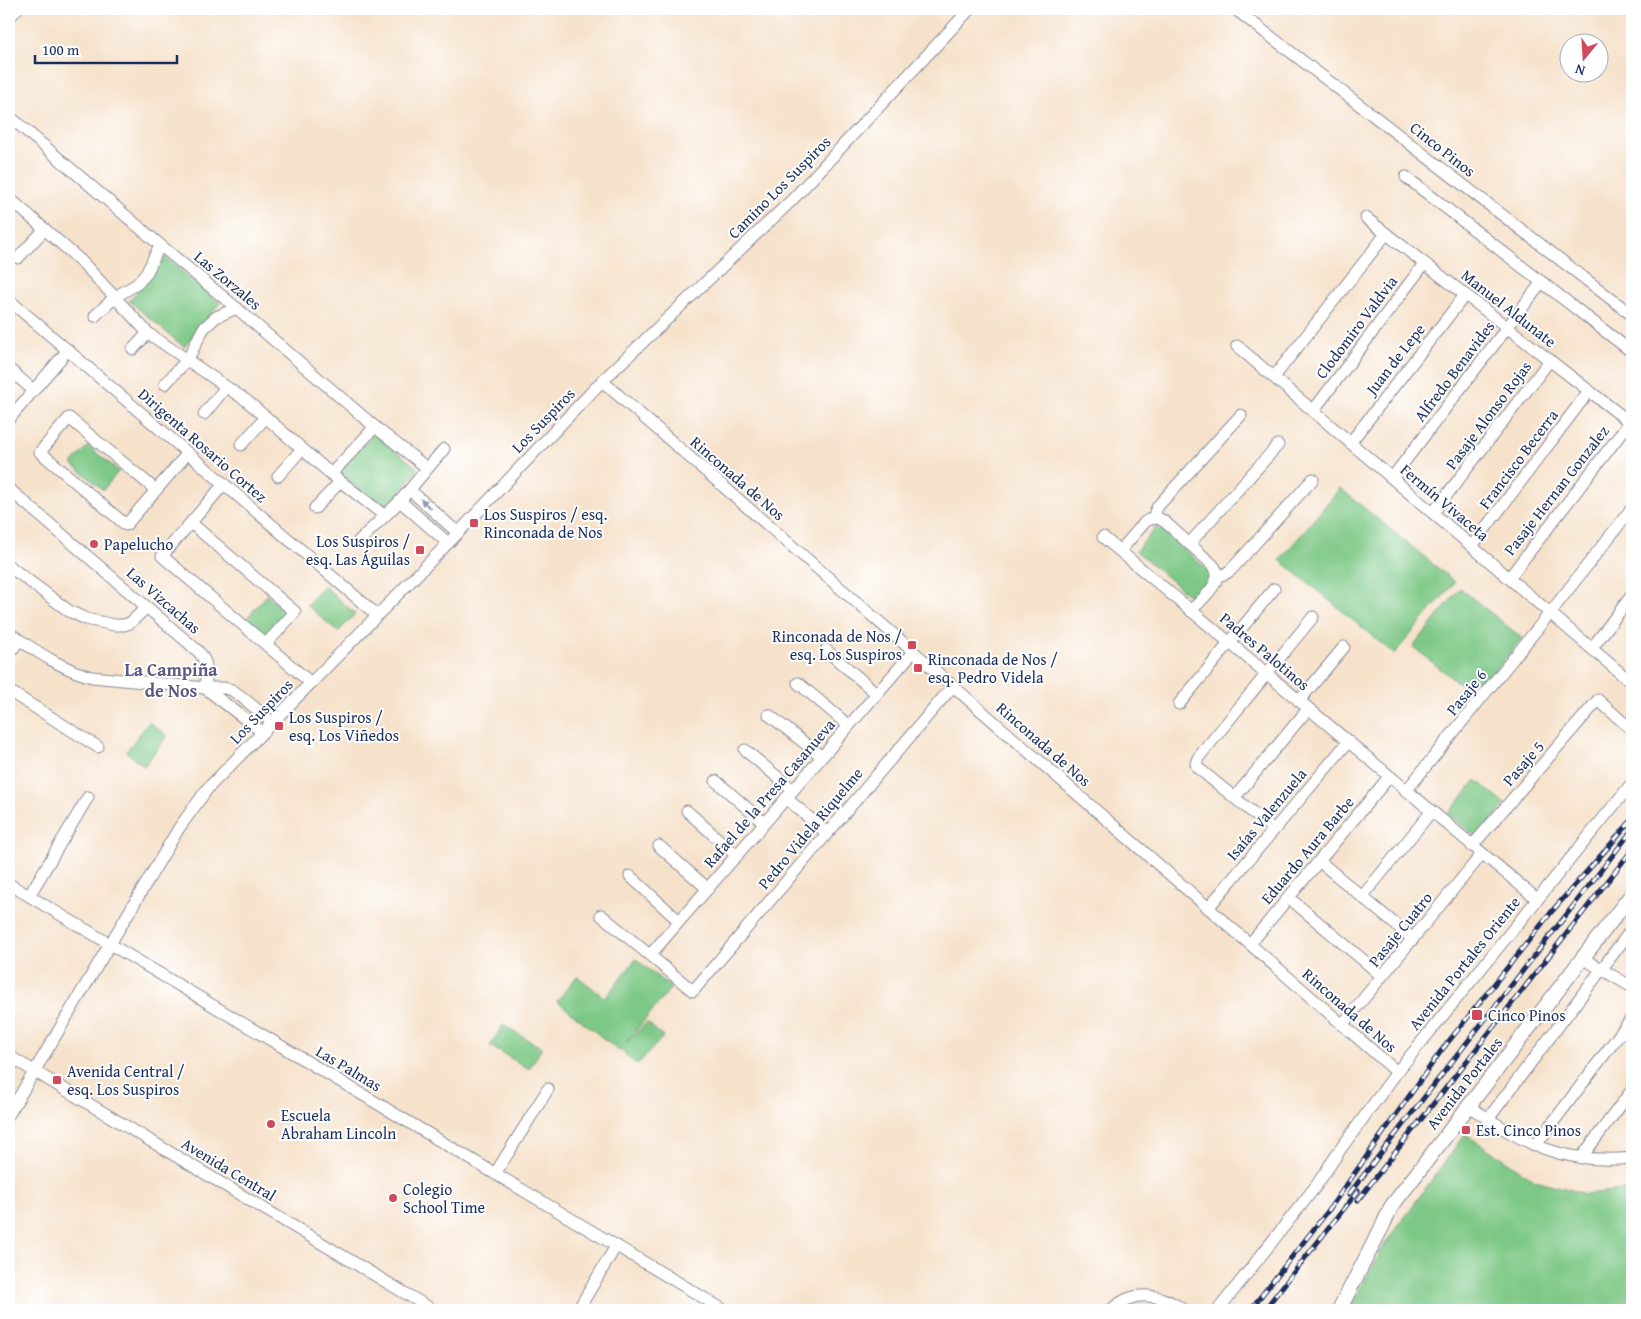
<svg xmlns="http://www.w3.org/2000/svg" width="1641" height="1319" viewBox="0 0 1641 1319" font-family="'Gentium Book Plus',serif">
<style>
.green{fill:#7dc886;stroke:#4c7c72}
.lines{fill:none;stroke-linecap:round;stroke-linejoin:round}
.minor-casing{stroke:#888894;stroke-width:13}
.major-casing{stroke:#888894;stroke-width:16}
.minor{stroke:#fff;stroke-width:11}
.major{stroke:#fff;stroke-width:14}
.rail-casing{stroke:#1b2f5e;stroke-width:5}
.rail{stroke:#fff;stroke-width:3;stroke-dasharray:9;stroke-linecap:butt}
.oneway{fill:#8d97ae}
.poi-dot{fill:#d1495b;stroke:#fff;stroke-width:2}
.labels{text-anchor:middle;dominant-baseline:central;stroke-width:4;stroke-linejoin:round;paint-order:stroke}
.street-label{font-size:16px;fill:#1b2f5e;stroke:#fff}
.poi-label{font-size:16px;fill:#1b2f5e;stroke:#fff;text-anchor:start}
.neighbourhood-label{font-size:18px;font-weight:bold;fill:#5b5883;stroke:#fff}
</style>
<rect width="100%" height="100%" fill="#fff"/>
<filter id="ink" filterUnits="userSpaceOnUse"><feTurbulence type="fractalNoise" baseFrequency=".02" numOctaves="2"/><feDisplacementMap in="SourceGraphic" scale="10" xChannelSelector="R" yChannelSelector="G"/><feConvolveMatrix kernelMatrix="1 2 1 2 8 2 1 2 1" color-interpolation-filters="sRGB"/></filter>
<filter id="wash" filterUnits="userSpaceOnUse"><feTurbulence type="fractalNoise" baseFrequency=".0096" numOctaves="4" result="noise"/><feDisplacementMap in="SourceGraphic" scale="20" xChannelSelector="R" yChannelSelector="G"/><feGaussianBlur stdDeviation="1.12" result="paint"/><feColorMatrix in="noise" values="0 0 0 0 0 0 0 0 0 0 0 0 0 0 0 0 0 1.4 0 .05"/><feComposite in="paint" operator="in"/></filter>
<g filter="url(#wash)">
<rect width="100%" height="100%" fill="#f6e2cb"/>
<!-- green -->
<g class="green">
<path d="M165,257L220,303L184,347L129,301Z"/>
<path d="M374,433L417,468L418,471L387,507H382L338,473Z"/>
<path d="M88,446L119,471L103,490L72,464Z"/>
<path d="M1340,488L1455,582L1394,654L1280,560Z"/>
<path d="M1157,526L1215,576L1194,600L1136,551Z"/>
<path d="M324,586L355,614L338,632L307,605Z"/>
<path d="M1460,588L1522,638L1475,696L1413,647Z"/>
<path d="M267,595L286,612L265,637L245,620Z"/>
<path d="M149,722L167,736L144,766L126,752Z"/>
<path d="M1476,780L1505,804L1478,838L1448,814Z"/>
<path d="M636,959L671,988L625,1044L647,1022L663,1037L637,1065L621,1050L619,1051L557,1001L577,976L605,998Z"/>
<path d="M503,1025L542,1048L529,1069L490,1046Z"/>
<path d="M1465,1134L1535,1180L1586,1194L1632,1189V1310H1348L1385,1244Z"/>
</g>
</g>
<g filter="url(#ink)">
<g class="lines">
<!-- minor casing -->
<g class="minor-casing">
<g id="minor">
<path d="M1235,9L1632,315"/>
<path d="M9,18L17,9"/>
<path d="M9,116L160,245L234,306L375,427L427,468"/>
<path d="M1406,177L1632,352"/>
<path d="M9,198L82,262L148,333L247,401L331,474L385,516"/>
<path d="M1366,218L1632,424"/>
<path d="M18,258L45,229"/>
<path d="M9,300L377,615"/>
<path d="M95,316L115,297L137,284L146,274L160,245"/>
<path d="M1237,346L1632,683"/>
<path d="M133,349L148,333"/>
<path d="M9,369L33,390"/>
<path d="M1274,377L1386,234"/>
<path d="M602,381L1397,1072"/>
<path d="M165,384L188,359L203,329L216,317L237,308"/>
<path d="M1313,411L1424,264"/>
<path d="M204,414L226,387"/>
<path d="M9,419L68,350"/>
<path d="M1350,443L1465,295"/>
<path d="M241,445L266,417"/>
<path d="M331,474L375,427"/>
<path d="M278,476L302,449"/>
<path d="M1392,478L1542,282"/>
<path d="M224,484L162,556L311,683"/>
<path d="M9,489L198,651C209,663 207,673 205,688"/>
<path d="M156,490L69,418L40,452L126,525L188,453"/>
<path d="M410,490L458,533"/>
<path d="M400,501L448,543"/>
<path d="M315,508L340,482"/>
<path d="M1433,513L1550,360"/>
<path d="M1154,518L1155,512L1158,506L1241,415"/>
<path d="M191,523L295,612L266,644"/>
<path d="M1103,537L1537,899"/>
<path d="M358,542L400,501L444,449"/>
<path d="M1189,544L1278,445"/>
<path d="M1472,546L1589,391"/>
<path d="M1120,551L1145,522L1150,519L1158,518L1165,522L1213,565C1227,581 1201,599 1191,611"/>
<path d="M9,566L69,611L86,619L114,625H124L130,623L147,607"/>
<path d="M1218,575L1225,574L1231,570L1313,479"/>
<path d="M1509,578L1630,422"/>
<path d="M9,633C35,650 61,669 92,677L205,688H224L232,690L243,698L272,722"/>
<path d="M1592,648L1632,595"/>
<path d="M826,650L876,693"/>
<path d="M9,654L19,640"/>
<path d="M798,683L848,725"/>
<path d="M205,688L262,732"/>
<path d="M9,691L98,747"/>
<path d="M1299,701L1344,647"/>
<path d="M1179,704L1274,589"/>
<path d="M769,715L821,756"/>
<path d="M745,750L793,790"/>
<path d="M716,781L764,823"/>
<path d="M1406,791L1550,613L1632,508"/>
<path d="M1235,797L1308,709"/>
<path d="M786,798L827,833"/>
<path d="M687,811L737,856"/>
<path d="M1274,830L1198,768L1196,764L1198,758L1313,617"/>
<path d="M659,846L708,889"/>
<path d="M1472,846L1598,700L1632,730"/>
<path d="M1319,861L1413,939"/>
<path d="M630,876L679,921"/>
<path d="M9,884L724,1310"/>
<path d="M29,896L88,797"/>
<path d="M1288,897L1382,976"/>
<path d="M1362,897L1431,812"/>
<path d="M1208,908L1348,742"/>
<path d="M601,915L693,991L953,686"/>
<path d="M1250,944L1389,777"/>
<path d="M650,955L913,652"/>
<path d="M1589,962L1632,987"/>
<path d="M1342,1025L1482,854"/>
<path d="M9,1056L433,1310"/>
<path d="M1469,1106C1524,1144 1563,1165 1632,1158"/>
<path d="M9,1114L179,828L208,788L458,533L602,381L792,200L970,9"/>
<path d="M1488,1119L1632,929"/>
<path d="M1535,1146L1632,1018"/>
<path d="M1581,1158L1632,1090"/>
<path d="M495,1174L548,1089"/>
<path d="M578,1310L616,1246"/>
<path d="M1111,1310C1133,1289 1160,1293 1184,1310"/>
<path d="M1218,1310L1316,1186L1342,1147L1397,1072L1632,783"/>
</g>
</g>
<!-- major casing -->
<g class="major-casing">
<path id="major" d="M1339,1310L1383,1225L1391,1207L1632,894"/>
</g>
<!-- minor -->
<use href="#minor" class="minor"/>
<!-- major -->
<use href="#major" class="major"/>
<!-- rail casing -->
<g class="rail-casing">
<g id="rail">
<path d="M1349,1194L1630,833"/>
<path d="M1358,1200L1632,850"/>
<path d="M1250,1310L1328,1211L1441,1051L1553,910L1632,820"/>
<path d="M1264,1310L1358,1191"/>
</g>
</g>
<!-- rail -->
<use href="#rail" class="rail"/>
</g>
<!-- one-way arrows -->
<defs><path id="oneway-solid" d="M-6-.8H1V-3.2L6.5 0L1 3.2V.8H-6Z" transform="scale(1.25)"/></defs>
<use class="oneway" href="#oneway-solid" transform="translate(426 504) rotate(-138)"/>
</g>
<!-- markers -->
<g class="poi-dot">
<rect x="469" y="518" width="10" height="10" rx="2.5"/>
<circle cx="94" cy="544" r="5"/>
<rect x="415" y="545" width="10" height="10" rx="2.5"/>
<rect x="907" y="640" width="10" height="10" rx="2.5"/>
<rect x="913" y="663" width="10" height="10" rx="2.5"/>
<rect x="274" y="721" width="10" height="10" rx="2.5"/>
<rect x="1471" y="1009" width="12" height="12" rx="2.5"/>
<rect x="52" y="1075" width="10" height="10" rx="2.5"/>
<circle cx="271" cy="1124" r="5"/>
<rect x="1461" y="1125" width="10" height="10" rx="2.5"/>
<circle cx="393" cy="1198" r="5"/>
</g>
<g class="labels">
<!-- street labels -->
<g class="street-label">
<text transform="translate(1443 149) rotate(38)">Cinco Pinos</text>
<text transform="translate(779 187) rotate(-45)">Camino Los Suspiros</text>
<text transform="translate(228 280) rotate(40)">Las Zorzales</text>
<text transform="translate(1509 308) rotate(38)">Manuel Aldunate</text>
<text transform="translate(1356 327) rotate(-53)">Clodomiro Valdvia</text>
<text transform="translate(1395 359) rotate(-52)">Juan de Lepe</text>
<text transform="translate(1454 371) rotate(-53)">Alfredo Benavides</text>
<text transform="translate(1488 415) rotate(-53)">Pasaje Alonso Rojas</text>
<text transform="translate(543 420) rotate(-46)">Los Suspiros</text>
<text transform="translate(203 445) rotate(41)">Dirigenta Rosario Cortez</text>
<text transform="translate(1518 459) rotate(-53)">Francisco Becerra</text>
<text transform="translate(738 478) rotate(41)">Rinconada de Nos</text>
<text transform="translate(1556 490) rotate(-52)">Pasaje Hernan Gonzalez</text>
<text transform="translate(1445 502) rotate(40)">Fermín Vivaceta</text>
<text transform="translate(164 600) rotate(41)">Las Vizcachas</text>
<text transform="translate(1265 651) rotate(40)">Padres Palotinos</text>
<text transform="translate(1466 692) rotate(-51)">Pasaje 6</text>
<text transform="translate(261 711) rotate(-46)">Los Suspiros</text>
<text transform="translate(1044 744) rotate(41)">Rinconada de Nos</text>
<text transform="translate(1523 763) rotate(-49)">Pasaje 5</text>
<text transform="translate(769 793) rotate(-49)">Rafael de la Presa Casanueva</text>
<text transform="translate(1266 814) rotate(-50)">Isaías Valenzuela</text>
<text transform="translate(810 828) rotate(-50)">Pedro Videla Riquelme</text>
<text transform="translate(1307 850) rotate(-50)">Eduardo Aura Barbe</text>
<text transform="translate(1400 929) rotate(-51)">Pasaje Cuatro</text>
<text transform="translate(1464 963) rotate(-51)">Avenida Portales Oriente</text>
<text transform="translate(1350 1010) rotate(41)">Rinconada de Nos</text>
<text transform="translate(349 1068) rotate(31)">Las Palmas</text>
<text transform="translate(1464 1083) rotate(-52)">Avenida Portales</text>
<text transform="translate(229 1169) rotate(31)">Avenida Central</text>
</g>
<!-- poi labels -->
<g class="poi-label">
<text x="484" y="514">Los Suspiros / esq.<tspan x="484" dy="18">Rinconada de Nos</tspan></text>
<text x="410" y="541" text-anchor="end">Los Suspiros /<tspan x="410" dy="18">esq. Las Águilas</tspan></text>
<text x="104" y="544">Papelucho</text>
<text x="902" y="636" text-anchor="end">Rinconada de Nos /<tspan x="902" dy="18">esq. Los Suspiros</tspan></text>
<text x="928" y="659">Rinconada de Nos /<tspan x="928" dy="18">esq. Pedro Videla</tspan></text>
<text x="289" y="717">Los Suspiros /<tspan x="289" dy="18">esq. Los Viñedos</tspan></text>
<text x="1488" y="1015">Cinco Pinos</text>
<text x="67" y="1071">Avenida Central /<tspan x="67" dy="18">esq. Los Suspiros</tspan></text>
<text x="281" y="1115">Escuela<tspan x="281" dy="18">Abraham Lincoln</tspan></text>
<text x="1476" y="1130">Est. Cinco Pinos</text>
<text x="403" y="1189">Colegio<tspan x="403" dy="18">School Time</tspan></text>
</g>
<!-- neighbourhood labels -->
<g class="neighbourhood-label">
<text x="171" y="669">La Campiña<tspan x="171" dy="21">de Nos</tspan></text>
</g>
</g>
<!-- margin -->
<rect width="1641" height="1319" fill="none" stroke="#fff" stroke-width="30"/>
<!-- north arrow -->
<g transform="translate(1584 58) rotate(198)"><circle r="24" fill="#ffffff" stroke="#a4acbf"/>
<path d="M0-4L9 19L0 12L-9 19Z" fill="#d1495b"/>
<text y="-8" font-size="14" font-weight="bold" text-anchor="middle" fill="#1b2f5e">N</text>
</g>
<!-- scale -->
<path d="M35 55v8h142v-8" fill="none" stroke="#1b2f5e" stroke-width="2.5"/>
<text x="42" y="55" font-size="15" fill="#1b2f5e" stroke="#ffffff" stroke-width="4" paint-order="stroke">100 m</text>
</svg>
